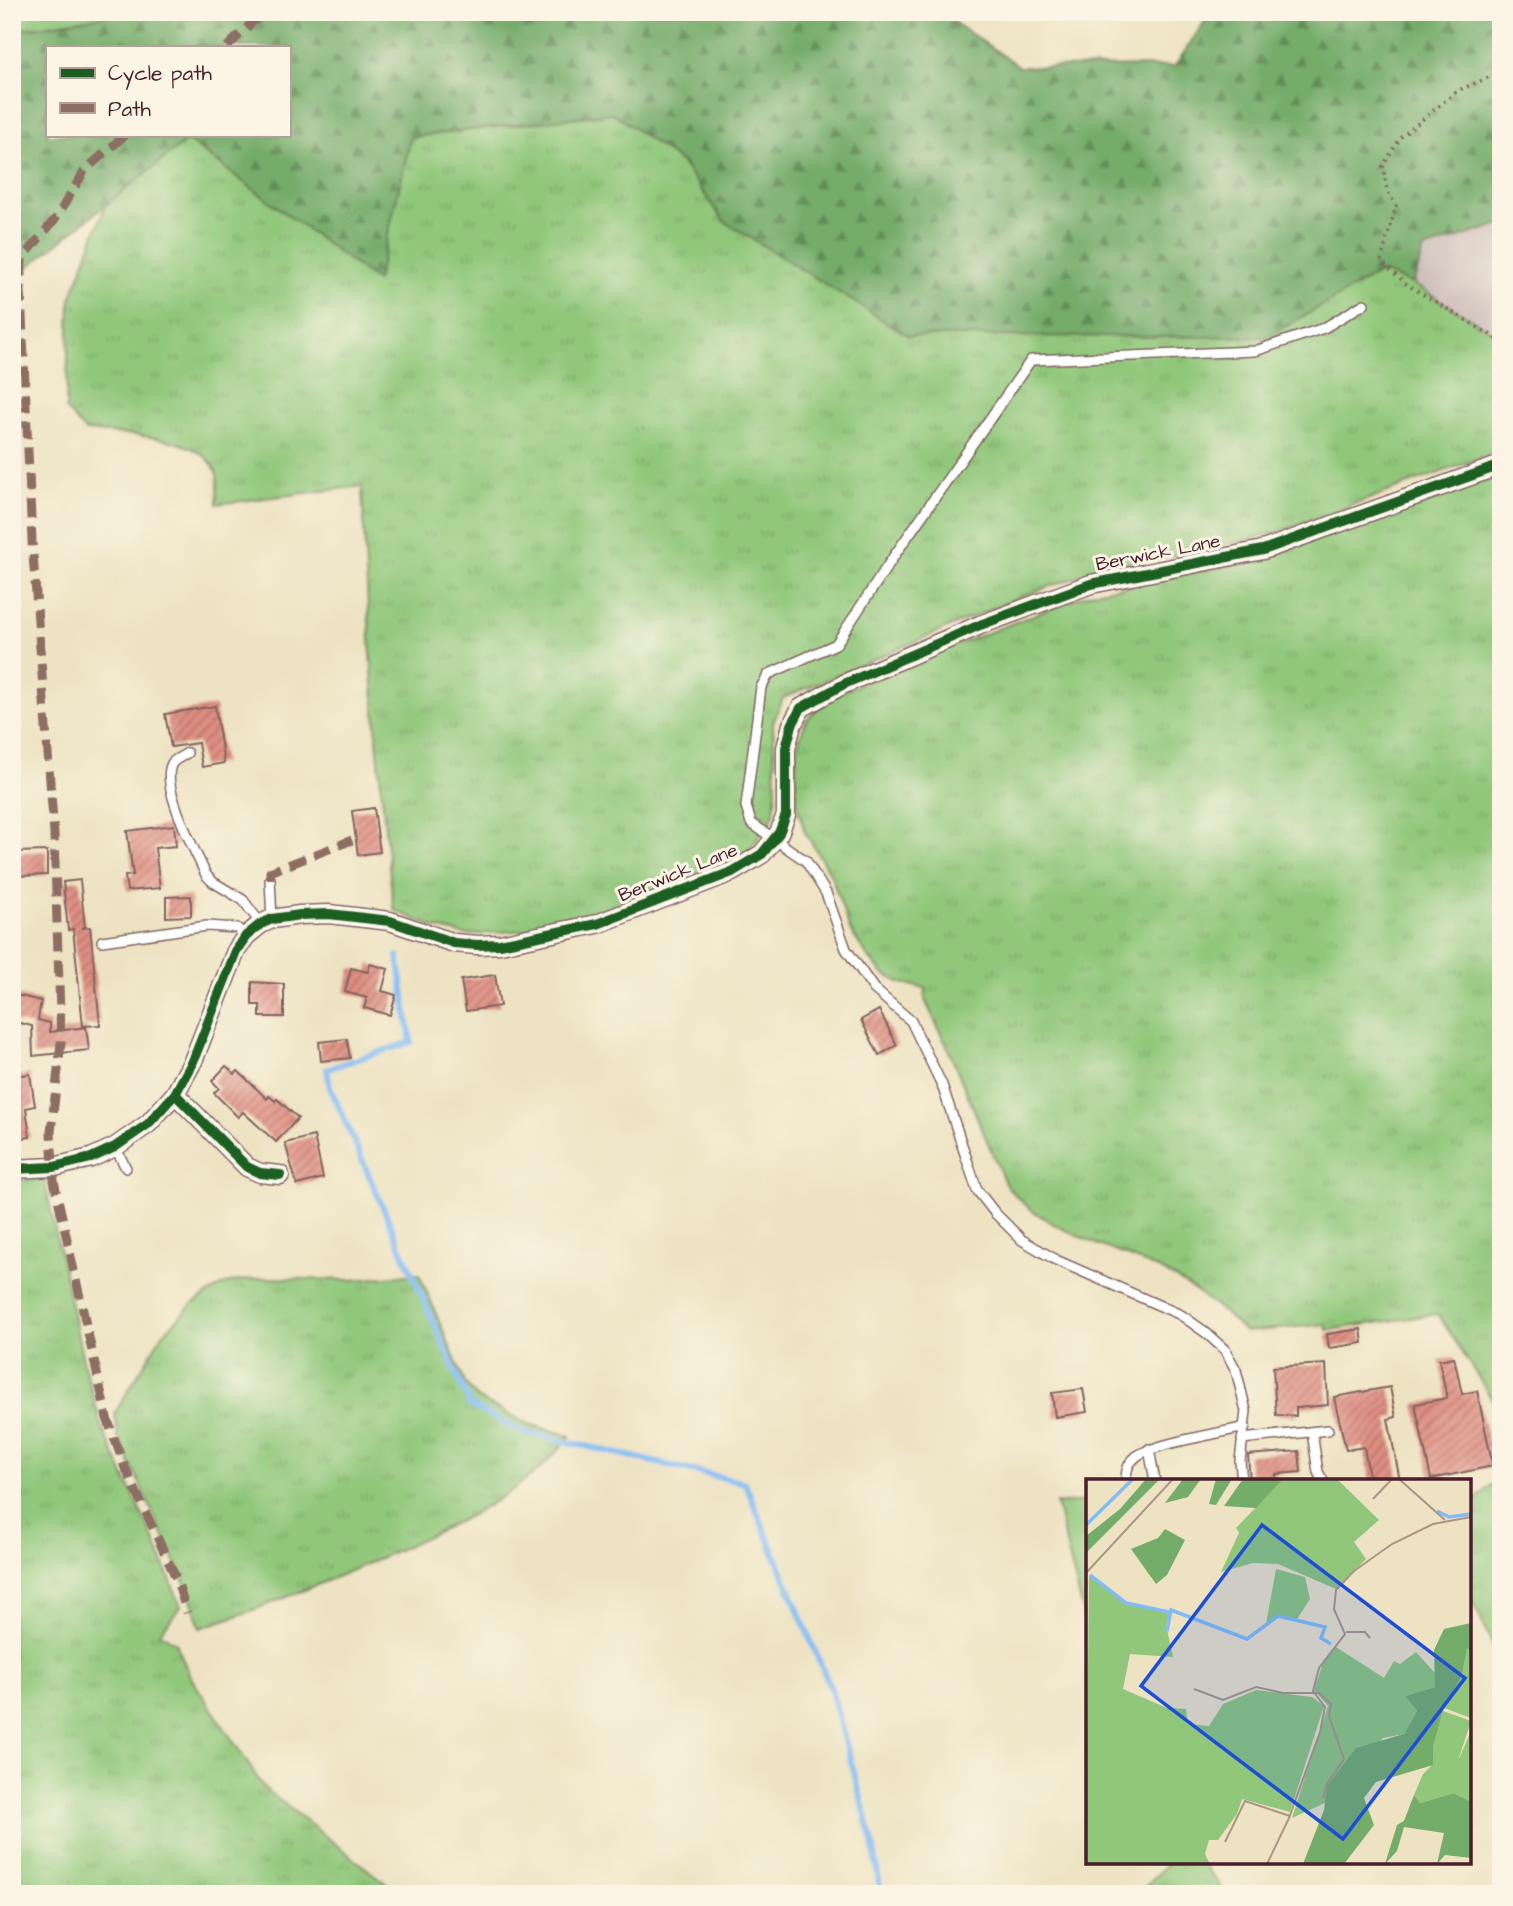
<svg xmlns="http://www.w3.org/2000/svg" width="1513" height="1906" viewBox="0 0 1513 1906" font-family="'Architects Daughter',sans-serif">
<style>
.industrial{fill:#cfc0bb}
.grass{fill:url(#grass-tufts);stroke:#6d7352;stroke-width:2}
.forest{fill:url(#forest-firs);stroke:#5f664a;stroke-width:2;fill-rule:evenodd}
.pitch{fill:#90c77a;stroke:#6d7352;stroke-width:2}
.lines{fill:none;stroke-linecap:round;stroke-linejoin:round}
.stream{stroke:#83bcf4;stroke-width:6}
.building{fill:url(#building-hatch)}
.lane-casing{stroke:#836460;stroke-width:12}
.street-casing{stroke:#836460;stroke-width:21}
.path{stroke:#836460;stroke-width:3.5;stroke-dasharray:2 5;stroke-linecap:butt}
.lane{stroke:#fff;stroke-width:9}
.street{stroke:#fff;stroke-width:18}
.quiet{stroke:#8d6e63;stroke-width:9;stroke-dasharray:18 9;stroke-linecap:butt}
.cycleway-casing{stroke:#fcf5e5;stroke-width:15}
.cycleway{stroke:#1b5e20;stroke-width:10}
.labels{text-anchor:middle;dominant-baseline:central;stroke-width:6;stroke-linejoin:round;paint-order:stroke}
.street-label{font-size:19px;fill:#4a1f2b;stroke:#fcf5e5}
.inset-river{fill:none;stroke:#83bcf4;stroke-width:3.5}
.inset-road{fill:none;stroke:#ac9586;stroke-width:2}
.view{fill:#1d4ed8;fill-opacity:0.15;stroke:#1d4ed8;stroke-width:3.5}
.inset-edge{fill:none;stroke:#4a1f2b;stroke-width:3.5}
</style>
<defs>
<pattern id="grass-tufts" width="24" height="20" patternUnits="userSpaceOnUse" patternTransform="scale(1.75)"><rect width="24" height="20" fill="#90c77a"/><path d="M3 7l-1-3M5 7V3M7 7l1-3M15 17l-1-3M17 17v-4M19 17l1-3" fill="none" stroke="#7eaa6a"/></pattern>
<pattern id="forest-firs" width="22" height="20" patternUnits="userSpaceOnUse" patternTransform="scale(1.75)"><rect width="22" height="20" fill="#74ac6a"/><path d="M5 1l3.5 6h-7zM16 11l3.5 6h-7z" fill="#618b57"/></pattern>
<pattern id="building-hatch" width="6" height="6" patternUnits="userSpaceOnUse" patternTransform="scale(1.75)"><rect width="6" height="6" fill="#de8e81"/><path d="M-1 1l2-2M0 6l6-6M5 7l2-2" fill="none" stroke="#b6736a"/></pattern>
</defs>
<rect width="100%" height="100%" fill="#fcf5e5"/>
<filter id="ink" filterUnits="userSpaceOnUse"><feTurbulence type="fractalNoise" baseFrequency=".0143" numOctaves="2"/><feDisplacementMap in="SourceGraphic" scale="14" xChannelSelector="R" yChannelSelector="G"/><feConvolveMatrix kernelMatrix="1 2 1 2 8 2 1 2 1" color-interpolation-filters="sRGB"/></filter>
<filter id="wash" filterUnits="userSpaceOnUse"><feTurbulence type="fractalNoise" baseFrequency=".00686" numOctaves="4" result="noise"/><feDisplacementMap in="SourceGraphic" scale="28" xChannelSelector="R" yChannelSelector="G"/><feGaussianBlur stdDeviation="1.57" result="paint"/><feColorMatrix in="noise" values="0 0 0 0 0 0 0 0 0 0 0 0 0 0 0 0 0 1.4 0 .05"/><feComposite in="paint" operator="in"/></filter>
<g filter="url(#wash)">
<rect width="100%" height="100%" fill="#ede3c2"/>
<!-- industrial -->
<path class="industrial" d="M1501,224V337L1413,284L1423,249Z"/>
<!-- grass -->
<g class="grass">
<path d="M12,12H130L12,31Z"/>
<path d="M613,113L682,163L725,222L1267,337L1381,272L1413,284L1501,337V450L1279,532L1203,550L1103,568L1022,596L783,698L773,723L776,792L774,815L748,852L697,874L613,906L525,930L466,935L436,928L394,910C377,769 368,628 362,486L217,504C217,494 220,480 216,471C200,433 121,435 85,431L66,410L70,302L105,206L187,140L377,281L411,137Z"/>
<path d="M1501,473V1413L1438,1314L1327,1330L1326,1324L1245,1332C1224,1311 1185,1281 1158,1269C1110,1247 1036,1228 1005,1183L947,1046L925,1000L926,988L901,983L883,974L866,954L850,930L831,875L805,832L796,802V751L806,720L830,697L894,669L1093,592L1258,560Z"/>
<path d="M44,1178L84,1365L102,1428L154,1540L181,1606L160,1633L176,1643L190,1676L264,1788L399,1894H12V1181Z"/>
<path d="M419,1274L465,1383L477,1398L498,1409L529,1424L570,1436C524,1496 451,1526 384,1556C324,1583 263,1608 200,1628L189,1592L118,1436L115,1413L162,1335L191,1305L223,1285L237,1281L265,1278L351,1280Z"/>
<path d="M1501,1476V1656L1498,1657L1469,1593V1506Z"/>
<path d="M1169,1862H1202L1226,1894H1138Z"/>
</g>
<!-- forest -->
<path class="forest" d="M130,12H939L1020,67L1175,66L1211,12H1501V224L1424,249L1413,284L1381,272L1267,337L909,336L725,222L682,163L613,113L411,137L377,281L187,140L12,280V31ZM47,47H289V135H47Z"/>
<!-- pitch -->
<path class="pitch" d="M1088,1501V1631L1056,1504Z"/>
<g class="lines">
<!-- stream -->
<path class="stream" d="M398,956L411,1042L327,1069L330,1087L470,1405L520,1431L745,1483L831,1689L873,1842L881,1894"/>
</g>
<g id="blocks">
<!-- building -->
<g class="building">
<path d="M215,706L224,763L202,767L198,743L171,747L165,714Z"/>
<path d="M374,808L380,852L358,855L352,811Z"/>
<path d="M174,825L176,846L155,848L160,888L127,891L125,876L133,875L127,831Z"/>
<path d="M47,851V875L15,876V852Z"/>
<path d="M80,880L85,928H82L90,927L100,1025L83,1026L73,929L68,930L63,882Z"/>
<path d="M191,896V916L166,917V897Z"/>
<path d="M370,964L388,969L382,991L396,995L390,1015L364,1008L367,998L345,992L351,968L368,972Z"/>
<path d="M495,975L500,1006L466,1011L461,980Z"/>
<path d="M252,982L284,984V1017H260V1005H252Z"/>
<path d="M12,994L41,1001L38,1020L50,1023V1032L86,1027L89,1050L33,1056L32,1026L12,1021Z"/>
<path d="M879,1010L897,1045L879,1055L861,1020Z"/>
<path d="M347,1039L350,1058L321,1061L319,1042Z"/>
<path d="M226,1066L235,1074L238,1071L267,1099L269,1096L275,1101L277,1099L298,1118L276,1142L243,1112L238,1117L214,1093L219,1088L212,1081Z"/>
<path d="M30,1074L35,1106L26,1108L30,1137L12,1139V1076Z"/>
<path d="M314,1136L323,1178L297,1185L285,1143Z"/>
<path d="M1361,1329L1363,1343L1329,1348L1327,1334Z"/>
<path d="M1454,1357L1462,1394L1477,1391L1493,1466L1431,1479L1415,1404L1447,1398L1439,1360Z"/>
<path d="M1326,1364L1328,1405L1296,1408V1416L1276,1415L1273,1367Z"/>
<path d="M1390,1387L1396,1417L1388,1419L1400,1481H1370L1364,1447L1346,1450L1334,1397Z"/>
<path d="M1083,1389L1087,1412L1055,1417L1052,1393Z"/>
<path d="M1299,1451L1301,1472L1276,1474V1479L1250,1481L1248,1455Z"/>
</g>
</g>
</g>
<g filter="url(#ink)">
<use href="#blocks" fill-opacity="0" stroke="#836460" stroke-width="2"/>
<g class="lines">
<!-- lane casing -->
<g class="lane-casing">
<g id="lane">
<path d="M187,753C183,756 176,759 173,762C157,782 197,854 206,875L213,882L243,900L261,924"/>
<path d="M270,879L272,919"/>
<path d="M102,941L207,926L237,928L246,936"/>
<path d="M115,1147L126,1168"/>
<path d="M1312,1432L1318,1472L1323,1481"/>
<path d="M1242,1439L1328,1430"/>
<path d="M1149,1449L1155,1481"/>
<path d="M1126,1481C1126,1470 1128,1463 1137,1456C1153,1444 1221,1433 1245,1427"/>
<path d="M1242,1481L1240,1461L1246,1411L1236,1370L1225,1350L1205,1332L1181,1315L1056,1260L1022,1240L995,1213L977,1190L942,1085L911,1021L874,989L846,949L826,893L806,861L751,823L746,806L761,687L769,674L836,644L894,556L1031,360L1255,351L1324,328L1364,304"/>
</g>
</g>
<!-- street casing -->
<g class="street-casing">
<g id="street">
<path d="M175,1094L247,1167L260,1173L280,1175"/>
<path d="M12,1169L54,1167L91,1158L115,1147L148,1124L175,1094L193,1061L236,951L246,936L261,924L272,919L300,915L329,914L390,921L454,943L477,945L500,944L597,924L732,872L762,854L779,833L786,815V748L792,725L801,708L844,684L980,625L1091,584L1263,550L1501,465"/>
</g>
</g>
<!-- path -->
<g class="path">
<path d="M1501,72L1457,91L1401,137L1383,166L1387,190L1396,206L1381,261L1407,285L1501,341"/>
<path d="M12,308L21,292"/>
</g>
<!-- lane -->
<use href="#lane" class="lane"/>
<!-- street -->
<use href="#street" class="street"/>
<!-- quiet -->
<g class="quiet">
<path d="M227,47L263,12"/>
<path d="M125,135L85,170L56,218L22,259L21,292L32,541L54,834L61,1043L51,1132L54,1181L107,1418L124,1465L176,1578L187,1613"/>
<path d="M270,879V872L352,840"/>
</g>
<!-- cycleway casing -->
<g class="cycleway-casing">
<g id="cycleway">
<path d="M175,1094L247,1167L260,1173L280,1175"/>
<path d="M12,1169L54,1167L91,1158L115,1147L148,1124L175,1094L193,1061L236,951L246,936L261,924L272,919L300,915L329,914L390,921L454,943L477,945L500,944L597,924L732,872L762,854L779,833L786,815V748L792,725L801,708L844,684L980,625L1091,584L1263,550L1501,465"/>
</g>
</g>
<!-- cycleway -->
<use href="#cycleway" class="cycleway"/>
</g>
</g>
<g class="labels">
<!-- street labels -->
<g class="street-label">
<text transform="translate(1158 553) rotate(-11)">Berwick Lane</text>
<text transform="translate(678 873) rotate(-22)">Berwick Lane</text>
</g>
</g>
<!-- overview -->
<g transform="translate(1086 1479)">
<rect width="385" height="385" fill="#ede3c2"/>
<path d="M197,0H251L293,41L268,63L280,80L250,110L192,85L167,84L135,93L153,54L150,49ZM190,90L219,98L224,120L210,142L192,138L180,145ZM3,96L35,122L83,135L80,146L87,178L44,175L37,210L81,229L100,230L102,245L123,247L137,225L170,211L226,218L238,227L204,333L156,320L151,335L132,361H123L119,375L124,385H0ZM250,168L298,199L308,182L314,185L330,173L349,194V208L319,217L331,232L318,255L297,259L239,324L206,339L242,227L228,211L238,181ZM381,168L385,171V239L358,229L376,196ZM357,232L385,242L373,279L381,284L385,323L368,314L334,324L328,316L337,295L347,285V268Z" fill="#90c77a"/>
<path d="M60,0H74L0,74V57L34,30ZM97,0H115L102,18L79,24ZM130,0H146L130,26L123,25ZM157,0H197L170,29L138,27ZM79,50L99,61L81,96L70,105L45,70L72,59ZM385,144V171L381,169L376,196L357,232L347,268V286L290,303L278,319L288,346L258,385H217L238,331L241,307L270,269L318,255L331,232L319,217L349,208L348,171L358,150ZM368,314L385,323V379L359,376L351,385L358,354L318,348L311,372L299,385L311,346L318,342L328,316L334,324Z" fill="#74ac6a"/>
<path d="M385,252V323L368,314L380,284L373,280Z" fill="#90c77a"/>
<path class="inset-river" d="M351,32L363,38L385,35M0,46L47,0M4,96L40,124L83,133M81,152L85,131L161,160L192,137L239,148L235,159L245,165"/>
<path class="inset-road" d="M313,0L359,41M287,20L306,0M0,94L87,0M260,153H279L284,159M108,210L137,221L170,208L197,214H233L245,225L243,237L258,280L241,305L237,320M139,363L159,322L204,337M181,385L203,339L234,253L239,228L227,212L233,189L259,155L248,130L250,111L268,92L306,65L347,45L385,38"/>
<path class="view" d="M176,46L379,199L257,360L55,207Z"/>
<rect width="385" height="385" class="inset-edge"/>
</g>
<!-- margin -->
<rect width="1513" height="1906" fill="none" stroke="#fcf5e5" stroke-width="42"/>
<!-- legend -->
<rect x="46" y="46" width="245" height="91" fill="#fcf5e5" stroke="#b59f9b" stroke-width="2"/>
<rect x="60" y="68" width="35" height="10" fill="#1b5e20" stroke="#b59f9b" stroke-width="2"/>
<text x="108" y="80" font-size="21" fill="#4a1f2b">Cycle path</text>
<rect x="60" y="103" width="35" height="10" fill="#8d6e63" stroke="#b59f9b" stroke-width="2"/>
<text x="108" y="116" font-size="21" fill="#4a1f2b">Path</text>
</svg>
